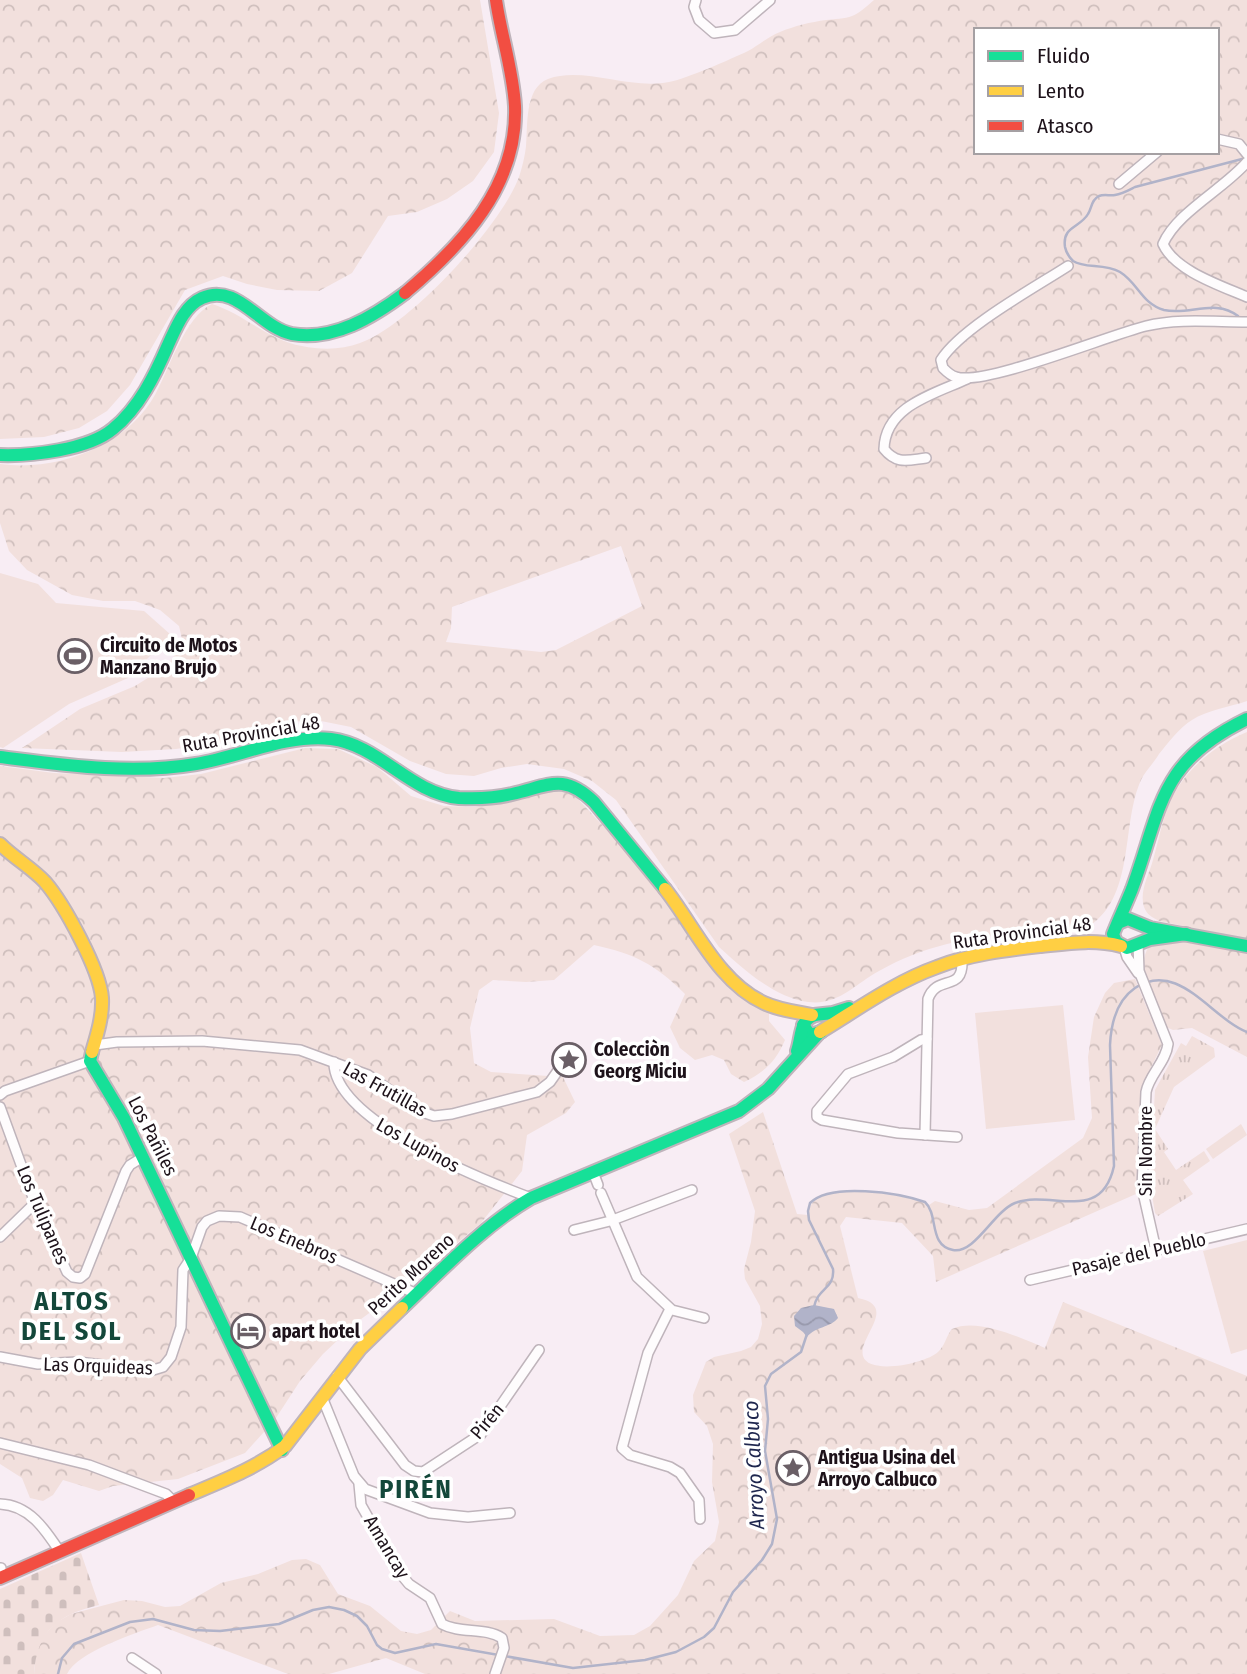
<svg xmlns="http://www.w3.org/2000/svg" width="1247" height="1674" viewBox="0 0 1247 1674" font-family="'Fira Sans Condensed',sans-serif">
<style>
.grass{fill:url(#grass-tufts)}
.forest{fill:url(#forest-crowns);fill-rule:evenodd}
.cemetery{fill:url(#cemetery-stones)}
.garden{fill:#f2e0dd}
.water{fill:url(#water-waves)}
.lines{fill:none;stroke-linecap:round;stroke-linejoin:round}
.stream{stroke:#b1b3c9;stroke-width:2.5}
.street-casing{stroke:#bfb4bb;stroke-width:12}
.fast-casing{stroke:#bfb4bb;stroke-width:16}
.slow-casing{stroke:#bfb4bb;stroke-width:16}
.jam-casing{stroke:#bfb4bb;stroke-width:16}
.street{stroke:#fefcfd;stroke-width:9}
.fast{stroke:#16e098;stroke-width:12}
.slow{stroke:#ffcf43;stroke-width:12}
.jam{stroke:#f24e42;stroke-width:12}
.labels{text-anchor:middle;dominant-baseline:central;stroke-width:7;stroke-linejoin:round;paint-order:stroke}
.poi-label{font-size:19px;font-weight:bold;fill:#1d121a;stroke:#fff;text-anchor:start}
.street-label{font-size:19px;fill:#1d121a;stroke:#fff}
.water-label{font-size:21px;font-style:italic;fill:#1e264e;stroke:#fff}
.district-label{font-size:26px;font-weight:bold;letter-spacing:2px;fill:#13473a;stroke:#fff}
</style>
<defs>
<pattern id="grass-tufts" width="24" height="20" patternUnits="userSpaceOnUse" patternTransform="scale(1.75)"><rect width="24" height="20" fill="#f2e0dd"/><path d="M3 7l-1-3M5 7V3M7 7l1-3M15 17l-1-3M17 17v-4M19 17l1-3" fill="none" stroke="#cfbfbd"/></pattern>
<pattern id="forest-crowns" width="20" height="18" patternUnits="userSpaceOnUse" patternTransform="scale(1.75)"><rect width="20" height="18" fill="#f2e0dd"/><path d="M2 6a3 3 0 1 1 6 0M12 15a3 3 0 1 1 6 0" fill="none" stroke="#cfbfbd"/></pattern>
<pattern id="cemetery-stones" width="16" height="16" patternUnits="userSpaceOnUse" patternTransform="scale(1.75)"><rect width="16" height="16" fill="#f2e0dd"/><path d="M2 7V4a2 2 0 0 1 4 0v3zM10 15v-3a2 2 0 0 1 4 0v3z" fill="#cfbfbd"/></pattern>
<pattern id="water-waves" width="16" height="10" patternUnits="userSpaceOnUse" patternTransform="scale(1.75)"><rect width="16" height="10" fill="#b1b3c9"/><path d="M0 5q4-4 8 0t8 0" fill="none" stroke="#9899ac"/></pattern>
</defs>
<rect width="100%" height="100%" fill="#f8edf4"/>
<!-- grass -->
<path class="grass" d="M1192,1036L1214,1048L1215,1057L1174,1087L1155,1129L1168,1149L1164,1152L1176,1170L1204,1151L1210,1161L1183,1180L1193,1194L1158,1216L1155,1213L1150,1183L1155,1090L1181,1043L1186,1046Z"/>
<!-- forest -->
<g class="forest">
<path d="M0,0H480L499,113L494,152L473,181L447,199L417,212L388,216L352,273L319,291L277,290L247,284L223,276L185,290L130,385L107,411L79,428L44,437L0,439Z"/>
<path d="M874,0H1247V701C1230,707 1207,710 1192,720C1180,727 1168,743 1159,754C1154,763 1145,771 1141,780C1122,822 1134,887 1097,920C1076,938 1036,932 1010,934C990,935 967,939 947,944C923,950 900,959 879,971C855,984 838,1006 808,1002C775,998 743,969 719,947L616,800L592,781L564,769L527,764L501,768L474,776L446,774L410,761L351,727L316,720L277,723L255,736L176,749L122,752L22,748L80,709L135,686L167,666L183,643L179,626L160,610L135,601H103L72,595L27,570L9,551L0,523V464C57,472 128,446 156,393C170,367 185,317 212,304C244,314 268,340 302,346C321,350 342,350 360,343C409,326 501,226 519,177C522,168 525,156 526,146C528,127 524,88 548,79C583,66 629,90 669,82C686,79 731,59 748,51C759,45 769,36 780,32C794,26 811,22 826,20C834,19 845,19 852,16C860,13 868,5 874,0ZM976,30H1217V152H976ZM621,546L642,606L556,650L541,652L446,642L451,628L452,607Z"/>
<path d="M1247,732V939L1159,921C1152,917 1147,915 1144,907C1139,891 1149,875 1153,860C1162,830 1163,807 1183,780C1199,759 1222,742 1247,732Z"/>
<path d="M305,748L338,749L377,767L411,796L444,806L475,807L504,802L547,789L567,792L578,799L679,908L711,962L769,1005V1021L785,1040C776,1061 765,1072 744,1082L731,1074L724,1060L712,1055L695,1060L680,1048L670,1027L685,994C655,964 635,954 594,945L554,980L526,982L493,980L479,990L470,1028L474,1063L491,1072L563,1077L575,1102L566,1113L527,1135L522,1171L481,1223L405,1287L357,1322L323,1354L300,1381L274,1421L245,1453L178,1479L113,1486L99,1491L63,1480L53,1495L43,1501L30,1498L22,1478L0,1464V766L54,773L164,778L201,774Z"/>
<path d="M1170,940H1195L1247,952V1057L1192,1028L1173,1030L1166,1027C1158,1007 1134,965 1149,947Z"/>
<path d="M1135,979L1162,1045L1141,1088L1136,1194L936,1282L933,1256L902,1223L846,1217L840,1226L858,1298C899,1306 858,1337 863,1356C869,1376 927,1363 938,1352C945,1346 946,1336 952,1329C977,1317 1021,1338 1045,1348L1063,1302L1247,1376V1674H425L386,1658L329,1674H288L158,1625C136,1633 77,1652 67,1674H34L36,1653L43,1637L55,1623L71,1614L124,1600L142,1601L165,1607L180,1606L221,1583L258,1574L292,1560L306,1559L320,1565L338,1594L370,1606L401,1631L417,1634L431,1630L450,1611L475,1621L554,1619L600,1636L634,1635L650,1626L678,1595L694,1561L715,1541L719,1522L712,1482L713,1444L707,1426L694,1412L693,1395L706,1362L714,1357L741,1351L751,1347L758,1339L762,1324L760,1306L745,1279L744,1269L751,1242L755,1211L729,1134L763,1112L797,1214L808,1215C812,1174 892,1196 919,1200L929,1205L935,1201L969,1210L987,1208L1083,1138L1092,1118L1088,1057L1094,1017L1105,993L1114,983Z"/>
</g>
<!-- cemetery -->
<path class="cemetery" d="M81,1553L99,1605C58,1615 37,1630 34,1674H0V1589Z"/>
<!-- garden -->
<g class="garden">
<path d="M0,573L38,584L56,603L144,611L171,635L128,678L69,704L3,748L0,747Z"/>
<path d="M1063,1005L1075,1120L986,1129L975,1013Z"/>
<path d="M1241,1124L1247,1135L1213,1159L1206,1149Z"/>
<path d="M1247,1240V1349L1231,1354L1203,1251Z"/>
</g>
<!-- water -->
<path class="water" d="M814,1305L834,1309L838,1318C830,1328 816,1326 807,1337L803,1332L795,1326L794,1316L801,1308Z"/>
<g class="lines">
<!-- stream -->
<g class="stream">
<path d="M1238,316C1215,298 1189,316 1164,310C1142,304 1138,283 1120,272C1104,263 1085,269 1073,261C1069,257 1066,252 1065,247C1062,226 1080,228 1088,214C1092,208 1091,200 1099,196C1104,194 1110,196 1115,195C1122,194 1129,190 1135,187L1242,159"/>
<path d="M814,1307C818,1287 835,1289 833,1269L809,1220L808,1211L810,1203C831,1182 899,1193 925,1202C939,1215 928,1245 953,1250C975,1254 993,1212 1015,1203C1051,1189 1101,1225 1114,1166L1110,1045C1111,1023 1116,1001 1135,988C1178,959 1211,1018 1247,1032"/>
<path d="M58,1674L62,1658L74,1644L130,1622L153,1619L194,1630L220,1631L279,1624L313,1610L329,1607L344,1610L357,1616L367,1626L377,1645L382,1649L395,1653L436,1644L573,1668L645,1660L676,1652L704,1637L714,1628L733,1592L762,1560L772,1544L777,1519L765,1451L768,1419L765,1386L771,1374L801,1352L807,1334"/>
</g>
<!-- street casing -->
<g class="street-casing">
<g id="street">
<path d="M696,0L694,7L699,20L714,33L735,30L770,0"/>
<path d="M1217,139L1239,144L1247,154"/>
<path d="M1247,162C1224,189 1177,212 1163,244C1175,271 1222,286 1247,297"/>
<path d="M1119,184L1157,152"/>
<path d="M1068,266C1034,288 961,328 941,360L943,368C946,371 951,376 956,377C985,386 1109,335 1146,326C1178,318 1214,322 1247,322"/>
<path d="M926,458C908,460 897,465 884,449C885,406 934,394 967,379"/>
<path d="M1138,943L1139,971L1168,1044C1166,1062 1149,1075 1146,1092L1142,1188L1156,1250"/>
<path d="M1124,947L1127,957L1138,973"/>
<path d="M927,1039L921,1040L893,1057L848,1074L817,1111V1117L822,1120L898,1133L957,1137"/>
<path d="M95,1045L117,1042L202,1041L300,1050L368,1075L419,1111L434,1116L452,1114L537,1092L550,1082L571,1052"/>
<path d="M334,1062C333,1121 483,1180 531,1198"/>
<path d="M0,1095L5,1091L90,1061"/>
<path d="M0,1107L35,1203L67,1272L73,1277L80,1278L85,1274L126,1171L130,1165L143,1157"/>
<path d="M925,1135L928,999C937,973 964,994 962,959"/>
<path d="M593,1172L598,1185"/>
<path d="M601,1193L637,1277L672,1310L704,1318"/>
<path d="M574,1230L610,1221L692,1190"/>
<path d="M0,1237L35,1203"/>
<path d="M1030,1280L1247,1229"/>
<path d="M670,1309L648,1353L622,1448L630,1455L670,1467L680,1473L699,1500L700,1519"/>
<path d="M0,1357L38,1364L78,1362L150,1371L163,1367L171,1357L181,1327L183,1270L191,1258L202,1227L207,1221L219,1216L240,1217L417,1294"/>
<path d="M337,1376L405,1465L414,1471L423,1472L481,1434L539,1350"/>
<path d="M322,1397L354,1476L365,1489L430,1513L468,1517L510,1513"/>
<path d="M0,1443L89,1465L166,1494L174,1502"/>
<path d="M359,1484L361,1505L399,1572L409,1584L430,1598L442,1624C460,1634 485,1627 502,1638L504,1648L495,1674"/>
<path d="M0,1504C29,1505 45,1529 60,1552"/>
<path d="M0,1568H1"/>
<path d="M132,1658L156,1674"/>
</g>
</g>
<!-- fast casing -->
<g class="fast-casing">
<g id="fast">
<path d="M0,455C31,456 88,450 113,429C139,408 155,375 168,345C176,328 184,306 202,298C237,282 260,328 292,334C334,341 373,317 405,293"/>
<path d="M0,757C64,765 131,775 196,764C240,757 285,734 331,739C380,745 409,793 459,798C477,799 495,798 512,794C548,786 563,772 594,802L665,889"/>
<path d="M1118,923L1128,919L1150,928L1247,946"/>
<path d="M1186,934L1150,939L1127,948L1116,942L1113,934C1119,919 1126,904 1132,889C1162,807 1158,762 1247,719"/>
<path d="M814,1015L833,1013L849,1008"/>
<path d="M803,1025L810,1035L821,1032"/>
<path d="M797,1051C802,1037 799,1020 815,1015"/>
<path d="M92,1052L90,1061L124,1118L282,1450"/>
<path d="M402,1308C442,1270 483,1226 531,1198L739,1111L768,1089L818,1034"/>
</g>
</g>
<!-- slow casing -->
<g class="slow-casing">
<g id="slow">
<path d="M0,844C14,858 32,868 45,882C64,904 100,970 102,998C103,1016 97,1035 92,1052"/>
<path d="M665,889C695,927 718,982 764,1003C779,1010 796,1012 812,1015"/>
<path d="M820,1032C858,1009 895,982 937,967C970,954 1006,950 1041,946C1069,943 1094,939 1121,946"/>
<path d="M189,1495C222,1481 256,1468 285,1446L360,1349L402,1308"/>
</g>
</g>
<!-- jam casing -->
<g class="jam-casing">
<g id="jam">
<path d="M405,293C462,245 518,186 515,106C513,70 501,35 496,0"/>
<path d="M0,1578L189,1495"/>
</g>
</g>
<!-- street -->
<use href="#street" class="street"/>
<!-- fast -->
<use href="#fast" class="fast"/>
<!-- slow -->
<use href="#slow" class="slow"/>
<!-- jam -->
<use href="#jam" class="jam"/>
</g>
<!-- icons -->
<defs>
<g id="stadium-ring" transform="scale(1.75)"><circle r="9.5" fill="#fff" stroke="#6a5f66" stroke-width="1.5"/><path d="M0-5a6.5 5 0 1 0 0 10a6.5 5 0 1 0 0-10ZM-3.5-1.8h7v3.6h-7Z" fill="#6a5f66"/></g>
<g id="sight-ring" transform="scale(1.75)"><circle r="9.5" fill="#fff" stroke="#6a5f66" stroke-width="1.5"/><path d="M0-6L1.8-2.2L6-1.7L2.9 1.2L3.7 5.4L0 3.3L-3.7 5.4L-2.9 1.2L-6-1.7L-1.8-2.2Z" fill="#6a5f66"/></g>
<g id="hotel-ring" transform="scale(1.75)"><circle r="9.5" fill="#fff" stroke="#6a5f66" stroke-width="1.5"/><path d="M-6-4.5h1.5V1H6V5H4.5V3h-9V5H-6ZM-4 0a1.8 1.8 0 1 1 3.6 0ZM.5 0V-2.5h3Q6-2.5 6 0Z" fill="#6a5f66"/></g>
</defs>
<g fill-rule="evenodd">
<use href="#stadium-ring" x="75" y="656"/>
<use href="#sight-ring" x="569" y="1060"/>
<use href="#hotel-ring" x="248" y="1331"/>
<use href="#sight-ring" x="793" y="1468"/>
</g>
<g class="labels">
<!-- poi labels -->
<g class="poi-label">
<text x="100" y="645">Circuito de Motos<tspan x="100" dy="22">Manzano Brujo</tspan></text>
<text x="594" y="1049">Colecciòn<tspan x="594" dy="22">Georg Miciu</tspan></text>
<text x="272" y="1331">apart hotel</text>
<text x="818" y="1457">Antigua Usina del<tspan x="818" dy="22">Arroyo Calbuco</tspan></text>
</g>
<!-- street labels -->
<g class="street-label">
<text transform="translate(251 734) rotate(-10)">Ruta Provincial 48</text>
<text transform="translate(1022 933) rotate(-8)">Ruta Provincial 48</text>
<text transform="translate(385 1089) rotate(29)">Las Frutillas</text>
<text transform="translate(153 1136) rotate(63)">Los Pañiles</text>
<text transform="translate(418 1145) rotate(29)">Los Lupinos</text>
<text transform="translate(1145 1151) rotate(-90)">Sin Nombre</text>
<text transform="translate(43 1215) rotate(67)">Los Tulipanes</text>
<text transform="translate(294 1240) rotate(23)">Los Enebros</text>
<text transform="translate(1139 1254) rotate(-13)">Pasaje del Pueblo</text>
<text transform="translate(411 1274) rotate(-43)">Perito Moreno</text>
<text transform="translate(98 1366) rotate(2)">Las Orquideas</text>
<text transform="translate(487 1421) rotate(-50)">Pirén</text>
<text transform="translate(387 1547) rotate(59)">Amancay</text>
</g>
<!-- water labels -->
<g class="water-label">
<text transform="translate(754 1465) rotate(-93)">Arroyo Calbuco</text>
</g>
<!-- district labels -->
<g class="district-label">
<text x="72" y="1301">ALTOS<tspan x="72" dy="30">DEL SOL</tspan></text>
<text x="416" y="1489">PIRÉN</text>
</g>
</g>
<!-- legend -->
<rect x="974" y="28" width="245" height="126" fill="#ffffff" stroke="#a5a0a3" stroke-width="2"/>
<rect x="988" y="51" width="35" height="10" fill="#16e098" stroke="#a5a0a3" stroke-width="2"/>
<text x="1037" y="63" font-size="21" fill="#1d121a">Fluido</text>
<rect x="988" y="86" width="35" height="10" fill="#ffcf43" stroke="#a5a0a3" stroke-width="2"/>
<text x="1037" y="98" font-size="21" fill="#1d121a">Lento</text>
<rect x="988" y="121" width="35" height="10" fill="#f24e42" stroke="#a5a0a3" stroke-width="2"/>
<text x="1037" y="133" font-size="21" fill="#1d121a">Atasco</text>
</svg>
